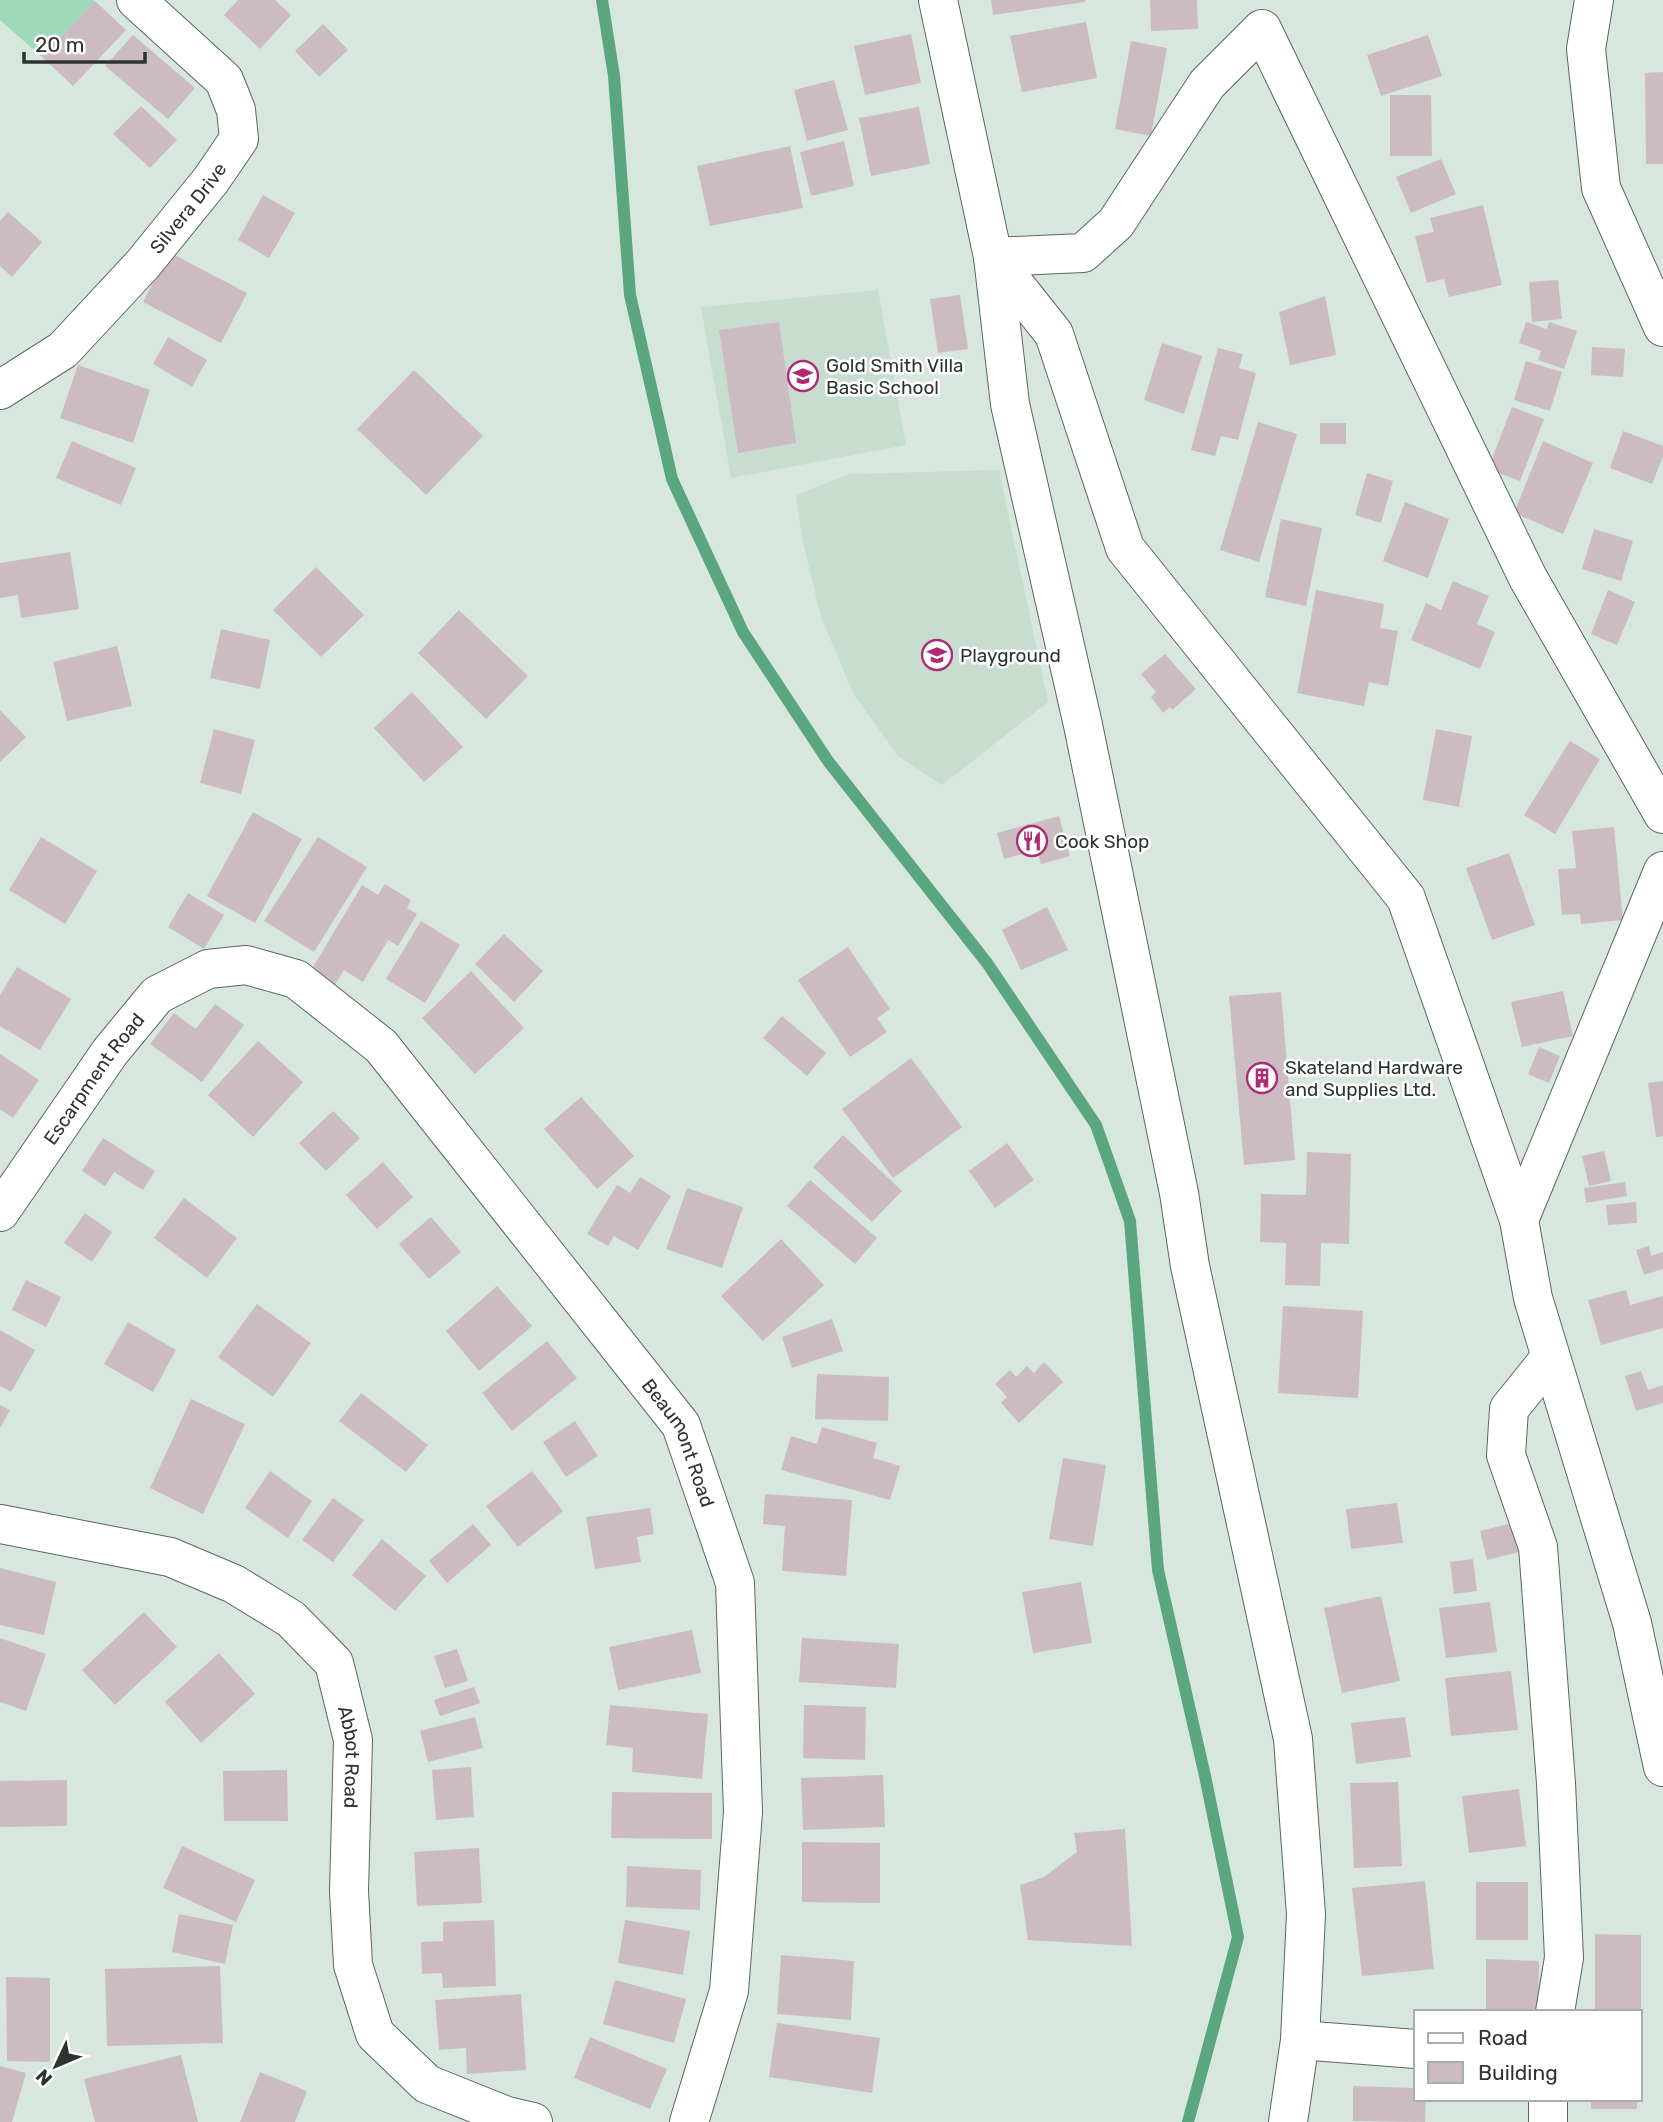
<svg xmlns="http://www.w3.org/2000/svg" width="1663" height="2122" viewBox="0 0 1663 2122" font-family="Rubik,sans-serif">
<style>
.built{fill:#c6ddcf}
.green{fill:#9edaba}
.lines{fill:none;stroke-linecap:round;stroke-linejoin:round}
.stream{stroke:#5aa681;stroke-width:12}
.building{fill:#ccbcc2}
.minor-casing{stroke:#5a6760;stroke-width:40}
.minor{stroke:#fff;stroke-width:38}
.labels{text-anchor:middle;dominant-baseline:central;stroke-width:5;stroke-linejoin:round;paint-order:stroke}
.street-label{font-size:19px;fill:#2d332f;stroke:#fff}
.poi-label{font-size:19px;fill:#2d332f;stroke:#fff;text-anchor:start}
</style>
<rect width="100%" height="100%" fill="#d7e7de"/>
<!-- built -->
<g class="built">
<path d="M878,290L906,445L731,478L701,307Z"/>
<path d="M999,470L1048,702L942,785L898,756L853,693L821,617L802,538L796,495L850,474Z"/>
</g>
<!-- green -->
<path class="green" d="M0,0H93L95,1L42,57L0,20Z"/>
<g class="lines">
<!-- stream -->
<path class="stream" d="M602,0L614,76L630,295L672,479L743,632L828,761L987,963L1096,1125L1130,1221L1158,1570L1205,1776L1238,1937L1188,2122"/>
</g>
<!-- building -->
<g class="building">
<path d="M238,0H275L291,15L260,49L224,15Z"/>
<path d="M991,0H1085V2L993,15Z"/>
<path d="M1150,0H1197L1198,29L1151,31Z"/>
<path d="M95,1L126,30L73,86L42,57Z"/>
<path d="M1086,22L1097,78L1022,92L1010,36Z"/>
<path d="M323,24L348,50L319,77L295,51Z"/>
<path d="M911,34L921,83L865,95L854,46Z"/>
<path d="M133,35L195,88L168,119L105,66Z"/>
<path d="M1428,35L1442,76L1381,96L1367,55Z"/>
<path d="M1131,41L1167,48L1151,136L1115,129Z"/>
<path d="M1663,72V164H1646L1645,73Z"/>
<path d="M834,80L848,130L807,141L794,90Z"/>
<path d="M1390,95H1431L1432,156H1390Z"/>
<path d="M141,106L177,140L150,168L113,134Z"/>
<path d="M919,107L930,164L871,176L859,118Z"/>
<path d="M844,141L854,186L811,196L800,152Z"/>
<path d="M790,146L803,208L710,226L697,166Z"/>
<path d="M1441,159L1456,194L1411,213L1396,177Z"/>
<path d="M263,195L295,213L269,258L238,240Z"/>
<path d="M1483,205L1502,285L1449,297L1444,279L1427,283L1415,236L1434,232L1430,218Z"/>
<path d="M8,212L42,242L12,277L0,266V221Z"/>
<path d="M169,252L247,293L221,343L143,302Z"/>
<path d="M1558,280L1562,319L1532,322L1529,282Z"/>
<path d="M960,295L968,349L938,353L930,299Z"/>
<path d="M1325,296L1336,355L1290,365L1279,312Z"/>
<path d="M779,322L796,443L738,453L719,330Z"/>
<path d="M1526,322L1547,329L1549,322L1577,331L1564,369L1538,360L1541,351L1519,343Z"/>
<path d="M168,337L207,360L192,387L153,364Z"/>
<path d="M1162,343L1202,356L1184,414L1144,400Z"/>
<path d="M1592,347L1625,349L1623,377L1591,375Z"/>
<path d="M1218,348L1243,354L1239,368L1256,373L1238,440L1221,436L1215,456L1191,450Z"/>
<path d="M1526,361L1562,372L1550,411L1514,400Z"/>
<path d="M78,365L150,390L133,443L60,418Z"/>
<path d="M414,370L483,436L426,495L357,429Z"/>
<path d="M1512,407L1544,419L1520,481L1488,469Z"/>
<path d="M1258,422L1297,434L1259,562L1220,550Z"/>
<rect x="1320" y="423" width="26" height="21"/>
<path d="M1623,431L1663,446V456L1652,484L1610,468Z"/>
<path d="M72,441L136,468L121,505L56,478Z"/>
<path d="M1543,441L1593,463L1563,534L1514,513Z"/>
<path d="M1367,473L1393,481L1381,523L1355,515Z"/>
<path d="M1405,502L1449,519L1428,578L1383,561Z"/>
<path d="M1281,519L1322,528L1306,606L1265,597Z"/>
<path d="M1594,529L1633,541L1621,581L1582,569Z"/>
<path d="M70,552L79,609L21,618L18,595L0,598V563Z"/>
<path d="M316,567L364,615L321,657L273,610Z"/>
<path d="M1453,581L1489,596L1477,624L1495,632L1480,669L1411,640L1426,603L1441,610Z"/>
<path d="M1316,590L1384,604L1380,628L1398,631L1388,686L1369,682L1364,706L1297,693Z"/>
<path d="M1608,590L1635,602L1617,645L1591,634Z"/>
<path d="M459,610L528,676L486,719L418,653Z"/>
<path d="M221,629L270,640L260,689L210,678Z"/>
<path d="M117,646L132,706L67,721L53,662Z"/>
<path d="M1165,654L1196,689L1172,710L1170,707L1163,713L1151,697L1156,692L1141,674Z"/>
<path d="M412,692L463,747L424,782L374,728Z"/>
<path d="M0,710L26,737L0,762Z"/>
<path d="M214,729L255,740L241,794L200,783Z"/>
<path d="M1436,729L1472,736L1459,807L1423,800Z"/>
<path d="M1570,741L1600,759L1555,834L1524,815Z"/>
<path d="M253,812L302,839L255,923L207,896Z"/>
<path d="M1059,816L1070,856L1041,864L1037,850L1004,859L997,833Z"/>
<path d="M1614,827L1623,920L1581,924L1580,914L1562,915L1558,869L1576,868L1572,831Z"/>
<path d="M41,837L97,871L65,924L9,890Z"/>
<path d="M318,837L367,867L314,952L264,921Z"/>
<path d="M1509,853L1535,925L1492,940L1466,868Z"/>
<path d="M385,884L411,900L407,908L417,914L398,946L388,940L363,982L344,970L334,986L310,972L362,885L378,895Z"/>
<path d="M188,893L224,915L204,949L168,927Z"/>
<path d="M1047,907L1068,950L1021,970L1002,930Z"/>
<path d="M421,921L460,945L425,1003L386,979Z"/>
<path d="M504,934L543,971L514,1002L475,964Z"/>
<path d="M848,947L890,1009L877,1018L887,1032L850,1057L798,980Z"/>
<path d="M17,967L71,999L40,1050L0,1026V995Z"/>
<path d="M471,971L524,1028L475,1074L422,1018Z"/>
<path d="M1563,991L1573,1036L1522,1047L1511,1002Z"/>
<path d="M1281,992L1295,1160L1244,1165L1229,996Z"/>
<path d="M215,1004L244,1025L202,1082L150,1044L174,1013L196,1029Z"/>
<path d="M782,1016L826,1053L807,1076L763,1038Z"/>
<path d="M258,1041L303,1082L253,1137L208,1095Z"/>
<path d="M1539,1047L1560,1056L1549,1083L1528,1074Z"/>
<path d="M0,1054L39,1080L13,1118L0,1109Z"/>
<path d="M911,1058L962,1127L893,1178L842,1109Z"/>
<path d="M1663,1081V1136L1656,1137L1648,1083Z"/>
<path d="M581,1097L634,1156L597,1189L544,1129Z"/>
<path d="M333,1111L360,1138L326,1171L299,1143Z"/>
<path d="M843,1135L902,1191L872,1222L813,1167Z"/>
<path d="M103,1138L155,1171L143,1190L114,1172L105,1186L82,1171Z"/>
<path d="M1007,1143L1034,1180L995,1208L969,1171Z"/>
<path d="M1604,1151L1611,1181L1589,1186L1582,1156Z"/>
<path d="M1307,1152L1351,1154L1349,1244L1321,1243L1320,1286L1285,1285L1286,1243L1260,1242L1261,1194L1306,1195Z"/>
<path d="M383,1162L413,1197L377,1229L346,1195Z"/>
<path d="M640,1177L671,1196L638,1250L614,1236L608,1246L587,1234L617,1185L630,1193Z"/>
<path d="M810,1180L877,1238L855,1264L787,1206Z"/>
<path d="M1625,1182L1627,1196L1586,1203L1584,1188Z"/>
<path d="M687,1188L743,1207L722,1268L666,1249Z"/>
<path d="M184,1198L237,1238L207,1278L154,1238Z"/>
<path d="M1636,1202L1637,1223L1608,1225L1606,1205Z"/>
<path d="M85,1213L112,1232L92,1262L64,1243Z"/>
<path d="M431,1217L461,1252L429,1279L399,1244Z"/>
<path d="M781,1239L824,1285L763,1341L721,1296Z"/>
<path d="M1649,1246L1651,1256L1663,1252V1269L1644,1275L1636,1250Z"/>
<path d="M26,1280L61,1297L46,1327L12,1310Z"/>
<path d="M497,1286L532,1326L479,1371L446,1331Z"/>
<path d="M1626,1290L1630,1305L1663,1296V1328L1601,1345L1588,1300Z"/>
<path d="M257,1304L311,1343L273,1397L218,1357Z"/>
<path d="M1283,1306L1363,1311L1358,1398L1278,1393Z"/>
<path d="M832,1319L843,1351L792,1368L782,1337Z"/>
<path d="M128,1322L176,1350L153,1392L104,1364Z"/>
<path d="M0,1330L35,1350L11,1392L0,1386Z"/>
<path d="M547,1341L577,1378L512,1431L482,1393Z"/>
<path d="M1044,1362L1063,1382L1019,1423L1001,1403L1007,1397L995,1384L1010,1370L1016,1377L1027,1366L1034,1373Z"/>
<path d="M1641,1371L1648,1390L1663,1385V1403L1636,1411L1625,1376Z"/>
<path d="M817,1374L889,1377L888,1421L815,1419Z"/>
<path d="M361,1393L428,1445L406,1472L339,1421Z"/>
<path d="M191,1399L245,1424L203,1514L150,1488Z"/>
<path d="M0,1405L10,1410L0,1428Z"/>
<path d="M575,1421L598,1456L566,1477L543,1442Z"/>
<path d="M822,1427L877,1443L873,1458L900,1466L890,1500L781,1470L791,1436L817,1444Z"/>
<path d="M1063,1458L1106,1465L1093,1546L1049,1539Z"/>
<path d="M270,1471L312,1501L288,1538L245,1508Z"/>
<path d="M532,1471L563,1511L518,1547L486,1506Z"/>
<path d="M765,1494L852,1500L846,1576L782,1571L785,1526L763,1524Z"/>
<path d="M333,1498L364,1520L333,1562L302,1540Z"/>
<path d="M1397,1503L1403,1543L1351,1549L1346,1509Z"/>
<path d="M650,1508L654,1534L637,1537L641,1562L595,1569L586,1517Z"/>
<path d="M1512,1523L1519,1552L1487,1560L1480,1531Z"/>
<path d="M473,1524L491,1545L447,1583L429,1561Z"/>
<path d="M382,1539L426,1576L395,1611L352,1575Z"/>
<path d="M1473,1559L1477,1591L1454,1594L1450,1562Z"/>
<path d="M0,1568L56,1582L44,1635L0,1625Z"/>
<path d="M1081,1582L1092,1643L1033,1653L1022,1592Z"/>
<path d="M1381,1596L1400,1681L1342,1693L1324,1608Z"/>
<path d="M1490,1602L1497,1652L1446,1658L1439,1608Z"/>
<path d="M144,1612L177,1647L115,1705L82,1670Z"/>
<path d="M692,1630L701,1673L618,1690L609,1647Z"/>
<path d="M0,1638L46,1654L26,1711L0,1702Z"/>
<path d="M802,1638L899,1644L896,1688L799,1682Z"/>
<path d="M457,1649L468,1681L445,1688L434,1656Z"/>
<path d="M219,1653L255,1694L201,1743L165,1702Z"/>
<path d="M1511,1671L1518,1730L1451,1736L1445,1678Z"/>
<path d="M474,1687L480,1703L440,1716L434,1700Z"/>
<path d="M610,1705L708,1714L702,1779L632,1772L633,1748L606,1745Z"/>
<path d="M804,1705L866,1707L865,1760L803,1758Z"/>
<path d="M475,1717L483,1748L428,1762L420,1731Z"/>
<path d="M1405,1717L1411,1757L1356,1764L1351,1723Z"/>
<path d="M471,1767L474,1817L436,1820L432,1770Z"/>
<path d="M287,1770L288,1821H224L223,1771Z"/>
<path d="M883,1775L885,1827L803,1830L801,1778Z"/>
<path d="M67,1780V1826L0,1827V1781Z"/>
<path d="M1398,1782L1402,1866L1354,1868L1350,1783Z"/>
<path d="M1519,1789L1526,1846L1469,1853L1462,1796Z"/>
<path d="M612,1792L712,1793V1839L611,1838Z"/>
<path d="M1125,1829L1132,1946L1028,1940L1020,1885L1044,1877L1077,1852L1074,1833Z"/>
<path d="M802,1842L880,1843V1903L802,1902Z"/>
<path d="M182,1846L255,1880L236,1922L163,1888Z"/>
<path d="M479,1848L482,1903L417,1906L414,1852Z"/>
<path d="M627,1866L701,1870L700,1910L626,1907Z"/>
<path d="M1425,1881L1434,1969L1362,1976L1352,1888Z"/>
<rect x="1476" y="1882" width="52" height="58"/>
<path d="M179,1914L233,1925L225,1964L172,1952Z"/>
<path d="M494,1920L496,1986L443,1988L442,1973L422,1974L421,1942L443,1941V1922Z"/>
<path d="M625,1920L690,1931L683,1975L618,1963Z"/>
<path d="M1595,1934L1641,1935V2012H1595Z"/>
<path d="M781,1955L854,1961L851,2020L777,2014Z"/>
<path d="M1486,1959L1539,1961L1538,2012H1486Z"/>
<path d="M220,1966L223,2043L107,2046L105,1969Z"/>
<path d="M6,1977L50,1978V2062L7,2061Z"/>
<path d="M615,1980L686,1999L674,2043L603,2024Z"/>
<path d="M521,1994L526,2070L467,2074L466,2048L439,2050L435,2000Z"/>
<path d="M777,2023L880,2038L872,2093L769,2077Z"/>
<path d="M590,2037L667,2069L650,2109L574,2078Z"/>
<path d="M181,2055L198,2122H95L84,2079Z"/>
<path d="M0,2066L26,2073L12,2122H0Z"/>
<path d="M260,2072L307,2091L295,2122H240Z"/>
<path d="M1353,2086L1416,2088V2099H1426L1425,2122L1353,2121Z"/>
<rect x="1591" y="2099" width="46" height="10"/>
</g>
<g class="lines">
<!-- minor casing -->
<g class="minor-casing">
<g id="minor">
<path d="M938,0L993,257L1010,404L1083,725L1179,1193L1190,1266L1293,1739L1306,1914L1300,2040L1288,2122"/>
<path d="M1594,0L1586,49L1601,188L1663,327"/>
<path d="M993,257L1054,334L1125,548L1406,898L1519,1220L1533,1298L1632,1623L1663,1767"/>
<path d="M993,257L1083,253L1116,223L1207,84L1262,29L1528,578L1663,814"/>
<path id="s1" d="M0,390L63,350L143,264L211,180L239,139L236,110L224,80L136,0"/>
<path id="s2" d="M0,1212L110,1052L157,995L208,969L246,965L296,979L381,1046L681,1425L735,1583L743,1812L729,1991L689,2122"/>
<path d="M1519,1220L1663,871"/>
<path d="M1550,1358L1509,1409L1506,1455L1538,1547L1556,1783L1564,1958L1555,2012"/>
<path id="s3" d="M0,1524L170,1557L234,1584L291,1619L334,1663L353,1740L349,1891L353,1965L375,2034L427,2084L507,2116L533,2122"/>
<path d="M1300,2040L1416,2049"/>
<path d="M1548,2099V2122"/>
</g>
</g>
<!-- minor -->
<use href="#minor" class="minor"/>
</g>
<!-- icons -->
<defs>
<g id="school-ring" transform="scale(1.575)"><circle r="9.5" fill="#fff" stroke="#ad2a75" stroke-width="1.5"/><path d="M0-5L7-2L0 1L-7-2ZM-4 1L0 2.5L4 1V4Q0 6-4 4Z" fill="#ad2a75"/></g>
<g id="restaurant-ring" transform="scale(1.575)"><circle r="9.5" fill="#fff" stroke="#ad2a75" stroke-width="1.5"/><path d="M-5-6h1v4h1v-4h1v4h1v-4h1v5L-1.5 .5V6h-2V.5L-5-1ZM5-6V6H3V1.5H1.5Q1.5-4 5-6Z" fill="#ad2a75"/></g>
<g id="building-ring" transform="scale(1.575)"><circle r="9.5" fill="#fff" stroke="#ad2a75" stroke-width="1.5"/><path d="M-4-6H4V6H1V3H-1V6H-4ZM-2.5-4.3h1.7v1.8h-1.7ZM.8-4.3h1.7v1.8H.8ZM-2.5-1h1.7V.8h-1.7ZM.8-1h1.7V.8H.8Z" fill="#ad2a75"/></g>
</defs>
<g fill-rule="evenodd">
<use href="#school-ring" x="803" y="376"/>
<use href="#school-ring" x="937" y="655"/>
<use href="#restaurant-ring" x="1032" y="841"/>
<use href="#building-ring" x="1262" y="1078"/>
</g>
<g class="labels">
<!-- street labels -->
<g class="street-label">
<text stroke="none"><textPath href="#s1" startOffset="264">Silvera Drive</textPath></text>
<text stroke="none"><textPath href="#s2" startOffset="163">Escarpment Road</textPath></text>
<text stroke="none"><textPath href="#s2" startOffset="1022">Beaumont Road</textPath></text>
<text stroke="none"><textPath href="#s3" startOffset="467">Abbot Road</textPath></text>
</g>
<!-- poi labels -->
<g class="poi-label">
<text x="826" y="365">Gold Smith Villa<tspan x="826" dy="22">Basic School</tspan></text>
<text x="960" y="655">Playground</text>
<text x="1055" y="841">Cook Shop</text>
<text x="1285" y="1067">Skateland Hardware<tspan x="1285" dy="22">and Supplies Ltd.</tspan></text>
</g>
</g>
<!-- legend -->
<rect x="1414" y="2010" width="228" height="91" fill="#ffffff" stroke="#abadac" stroke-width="2"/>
<rect x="1428" y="2033" width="35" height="10" fill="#ffffff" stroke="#abadac" stroke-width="2"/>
<text x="1478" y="2045" font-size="21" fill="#2d332f">Road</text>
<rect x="1428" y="2062" width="35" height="21" fill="#ccbcc2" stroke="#abadac" stroke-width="2"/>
<text x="1478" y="2080" font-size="21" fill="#2d332f">Building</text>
<!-- north arrow -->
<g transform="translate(56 2066) rotate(226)" stroke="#ffffff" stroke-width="5" paint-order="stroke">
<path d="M0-5L12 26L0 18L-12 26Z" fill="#2d332f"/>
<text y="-10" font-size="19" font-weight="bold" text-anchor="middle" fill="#2d332f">N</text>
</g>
<!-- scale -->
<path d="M24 52v10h121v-10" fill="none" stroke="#2d332f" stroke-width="3.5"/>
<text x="35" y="52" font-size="21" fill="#2d332f" stroke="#ffffff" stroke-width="5" paint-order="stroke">20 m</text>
</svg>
